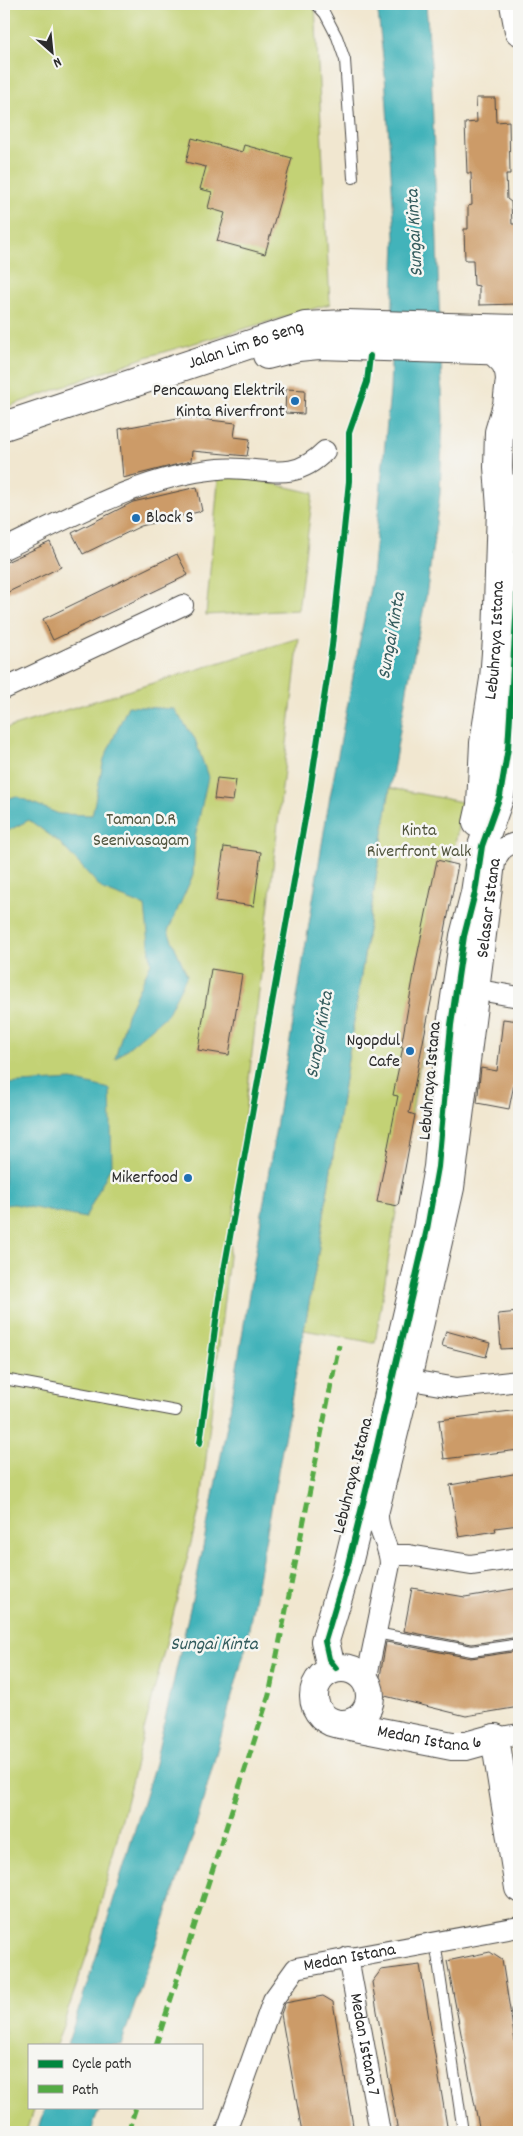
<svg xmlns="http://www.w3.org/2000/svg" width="523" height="2136" viewBox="0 0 523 2136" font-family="Dekko,sans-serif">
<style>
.green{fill:#c3d275;stroke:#777e50}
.water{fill:#43b3ba;stroke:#376f72}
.building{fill:#cc9b67}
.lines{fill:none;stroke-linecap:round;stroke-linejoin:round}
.lane-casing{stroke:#494744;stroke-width:12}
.street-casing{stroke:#494744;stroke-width:22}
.secondary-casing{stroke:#494744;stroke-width:30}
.lane{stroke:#fff;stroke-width:10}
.street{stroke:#fff;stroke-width:20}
.secondary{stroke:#fff;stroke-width:28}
.quiet{stroke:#54ab44;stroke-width:5;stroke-dasharray:10 5;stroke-linecap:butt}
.cycleway-casing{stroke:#f6f6f2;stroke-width:9}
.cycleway{stroke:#00873e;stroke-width:6}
.poi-dot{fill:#1f6fb2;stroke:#f6f6f2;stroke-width:2}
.labels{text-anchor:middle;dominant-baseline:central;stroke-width:5;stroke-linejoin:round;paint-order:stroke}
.street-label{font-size:18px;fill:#2b2b2b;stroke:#f6f6f2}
.poi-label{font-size:18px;fill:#2b2b2b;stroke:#f6f6f2;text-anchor:end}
.park-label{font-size:18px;fill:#51553e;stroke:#f6f6f2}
.water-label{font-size:19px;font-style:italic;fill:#335b5d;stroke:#f6f6f2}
</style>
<rect width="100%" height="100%" fill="#f6f6f2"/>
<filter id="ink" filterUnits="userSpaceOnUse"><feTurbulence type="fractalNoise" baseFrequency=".02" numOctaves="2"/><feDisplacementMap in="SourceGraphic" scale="10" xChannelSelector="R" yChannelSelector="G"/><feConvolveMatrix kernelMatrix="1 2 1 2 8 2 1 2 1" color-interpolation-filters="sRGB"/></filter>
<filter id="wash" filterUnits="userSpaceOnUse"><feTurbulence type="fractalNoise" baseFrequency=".0096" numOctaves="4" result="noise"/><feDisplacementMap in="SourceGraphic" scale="20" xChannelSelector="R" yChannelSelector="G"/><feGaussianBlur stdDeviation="1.12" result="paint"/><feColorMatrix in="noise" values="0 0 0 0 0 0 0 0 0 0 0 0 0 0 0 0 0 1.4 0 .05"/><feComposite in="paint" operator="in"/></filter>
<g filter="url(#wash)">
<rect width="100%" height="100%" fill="#f1e7d0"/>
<!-- green -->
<g class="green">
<path d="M4,4H315L330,304L146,357L4,408Z"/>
<path d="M219,471L313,493L298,610L206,615Z"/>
<path d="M299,638L201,1503L91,1943L56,2045H29V2107H34L26,2132H4V729Z"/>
<path d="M390,788L462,802L375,1343L304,1330L317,1260Z"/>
</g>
<!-- water -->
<g class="water">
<path d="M377,4H426L431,64L443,418L440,494L426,597L408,684L390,788L317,1260L245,1650L194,1833L121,2045H67L97,1954L155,1763L196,1582L230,1410L328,807L372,577L390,391L395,237L385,76Z"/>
<path d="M128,706L174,709L195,739L208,777L195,837L193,875L168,931L187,975L167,1015L115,1059L128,1012L151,963L145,906L103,890L59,842L29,820L4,833V800L16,796L59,814L92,815L104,759Z"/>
<path d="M72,1080L110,1089L112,1164L85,1218L14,1204L4,1205V1084Z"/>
<path d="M45,2107H100L91,2132H37Z"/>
</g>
<g id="blocks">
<!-- building -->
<g class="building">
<path d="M476,98H495L496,122L509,121L510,174H506L507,199L511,202L512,224H519V304L479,305V286L474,285L473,260H465L464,229H468V206L472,205L471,173H467L465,123L477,122Z"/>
<path d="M192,138L242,152L244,145L292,158L265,254L217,241L225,213L208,208L212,192L200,189L206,167L186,162Z"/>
<path d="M286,389L305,390L304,414L285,413Z"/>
<path d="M183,417L236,423L234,437L250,439L247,456L192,451L191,461L123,478L119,429Z"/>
<path d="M197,487L202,511L141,526L83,554L72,533L133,502Z"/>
<path d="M50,542L61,567L4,594V563Z"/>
<path d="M177,554L188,575L53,640L43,619Z"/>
<path d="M217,778L236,780L233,801L214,799Z"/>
<path d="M224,847L261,852L254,906L216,901Z"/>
<path d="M437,860L458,865L409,1113L415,1115L398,1206L377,1202L398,1096L393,1095L403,1047H401L417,957Z"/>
<path d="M211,969L242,974L229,1055L198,1050Z"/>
<path d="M503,1019L519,1021V1059L509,1109L477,1103L481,1068L497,1071Z"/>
<path d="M519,1312V1348L501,1349L498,1314Z"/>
<path d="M446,1331L490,1343L486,1357L442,1346Z"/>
<path d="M519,1410V1450L444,1459L439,1420Z"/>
<path d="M519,1473V1525L495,1528L496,1531L459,1537L450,1485Z"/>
<path d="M412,1588L465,1597L519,1588V1637L472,1644L404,1631Z"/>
<path d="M386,1642L471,1658L519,1651V1707L466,1716L377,1694Z"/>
<path d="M490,1952L502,1960L519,2066V2132H480L447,1961Z"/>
<path d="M420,1965L448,2132H398L372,1982L381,1970Z"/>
<path d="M323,1996L333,2002L354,2132H302L281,2014L285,2003Z"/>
</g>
</g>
</g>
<g filter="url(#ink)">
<use href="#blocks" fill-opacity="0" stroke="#494744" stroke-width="1"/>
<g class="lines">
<!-- lane casing -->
<g class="lane-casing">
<g id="lane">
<path d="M316,4L325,14L337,37L345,60L353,178"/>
<path d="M4,1379L176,1411"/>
<path d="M376,1633L472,1651L519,1644"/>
<path d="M435,1941L463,2132"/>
</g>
</g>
<!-- street casing -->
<g class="street-casing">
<g id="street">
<path d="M4,549C71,517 142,476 218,469C260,464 290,487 325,451"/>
<path d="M4,689L183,605"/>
<path d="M479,990L519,997"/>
<path d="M411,1380L457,1388L519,1381"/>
<path d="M390,1555H409L471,1565L519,1558"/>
<path id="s1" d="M366,1681L390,1564C390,1546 377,1532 378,1514L411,1380L454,1188L495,863C498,850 507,844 519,842"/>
<path d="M495,1738L519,1734"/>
<path id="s2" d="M348,1957L380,2132"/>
<path id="s3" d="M226,2132L273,2000L296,1968L519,1927"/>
</g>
</g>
<!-- secondary casing -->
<g class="secondary-casing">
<g id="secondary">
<path d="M514,4L519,31"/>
<path d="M267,355L298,347L319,345L513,351"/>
<path id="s4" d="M4,426L305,326L346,324L519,329"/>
<path id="s5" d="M477,823L481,805L484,743L494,679L497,639L501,508L498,467L499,432L507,405L510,379L509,371L505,362L493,350"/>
<circle cx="342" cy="1696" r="28"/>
<path d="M336,1668L329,1659L325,1641L348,1564L375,1454L427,1229L438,1167L451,1025L464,936L475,893L482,846L500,796L508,748L517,603L519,487"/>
<path id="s6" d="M340,1724L452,1746H466L495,1738"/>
<path d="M495,1738L519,1888"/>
</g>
</g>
<!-- lane -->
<use href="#lane" class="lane"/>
<!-- street -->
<use href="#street" class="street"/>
<!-- secondary -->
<use href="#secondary" class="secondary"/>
<!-- quiet -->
<g class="quiet">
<path d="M156,2045L269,1695L339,1345"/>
<path d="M128,2132L136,2107"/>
</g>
<!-- cycleway casing -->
<g class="cycleway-casing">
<g id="cycleway">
<path d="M200,1443L219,1298L309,797L332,646L349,481V433L367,382L370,356"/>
<path d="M336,1668L329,1659L325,1641L348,1564L375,1454L427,1229L438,1167L451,1025L464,936L475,893L482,846L500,796L508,748L517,603L519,487"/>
</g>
</g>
<!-- cycleway -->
<use href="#cycleway" class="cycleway"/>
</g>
</g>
<!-- markers -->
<g class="poi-dot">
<circle cx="295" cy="401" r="5"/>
<circle cx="136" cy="518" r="5"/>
<circle cx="410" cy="1051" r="5"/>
<circle cx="188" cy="1178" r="5"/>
</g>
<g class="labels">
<!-- street labels -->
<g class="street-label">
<text stroke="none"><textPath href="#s4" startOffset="255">Jalan Lim Bo Seng</textPath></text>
<text stroke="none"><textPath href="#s5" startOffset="184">Lebuhraya Istana</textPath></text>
<text stroke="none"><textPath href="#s1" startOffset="788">Selasar Istana</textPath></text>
<text transform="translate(431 1081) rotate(-85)">Lebuhraya Istana</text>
<text transform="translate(354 1476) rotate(-76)">Lebuhraya Istana</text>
<text stroke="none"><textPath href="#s6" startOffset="91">Medan Istana 6</textPath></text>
<text stroke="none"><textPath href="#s3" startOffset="234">Medan Istana</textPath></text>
<text stroke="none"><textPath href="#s2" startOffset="89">Medan Istana 7</textPath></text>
</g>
<!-- poi labels -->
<g class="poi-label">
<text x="285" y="391">Pencawang Elektrik<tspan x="285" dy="21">Kinta Riverfront</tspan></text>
<text x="146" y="518" text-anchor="start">Block S</text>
<text x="400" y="1041">Ngopdul<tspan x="400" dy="21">Cafe</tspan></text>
<text x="178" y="1178">Mikerfood</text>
</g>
<!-- park labels -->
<g class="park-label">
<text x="141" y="820">Taman D.R<tspan x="141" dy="21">Seenivasagam</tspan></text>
<text x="419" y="831">Kinta<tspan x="419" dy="21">Riverfront Walk</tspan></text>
</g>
<!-- water labels -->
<g class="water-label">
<text transform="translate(416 233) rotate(-93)">Sungai Kinta</text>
<text transform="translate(393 636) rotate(-80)">Sungai Kinta</text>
<text transform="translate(321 1035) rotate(-80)">Sungai Kinta</text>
<text x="214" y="1645">Sungai Kinta</text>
</g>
</g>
<!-- margin -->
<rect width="523" height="2136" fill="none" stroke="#f6f6f2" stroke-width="20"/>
<!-- legend -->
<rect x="28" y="2044" width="175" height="65" fill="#f6f6f2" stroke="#a5a5a2"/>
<rect x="38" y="2060" width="25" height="8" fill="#00873e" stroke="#a5a5a2"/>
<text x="72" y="2068" font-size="15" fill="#2b2b2b">Cycle path</text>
<rect x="38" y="2085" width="25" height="8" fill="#54ab44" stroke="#a5a5a2"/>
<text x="72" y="2094" font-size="15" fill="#2b2b2b">Path</text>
<!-- north arrow -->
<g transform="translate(52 52) rotate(153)" stroke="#f6f6f2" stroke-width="4" paint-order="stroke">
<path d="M0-4L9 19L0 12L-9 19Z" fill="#2b2b2b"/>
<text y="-8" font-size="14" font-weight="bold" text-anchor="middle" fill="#2b2b2b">N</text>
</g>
</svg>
